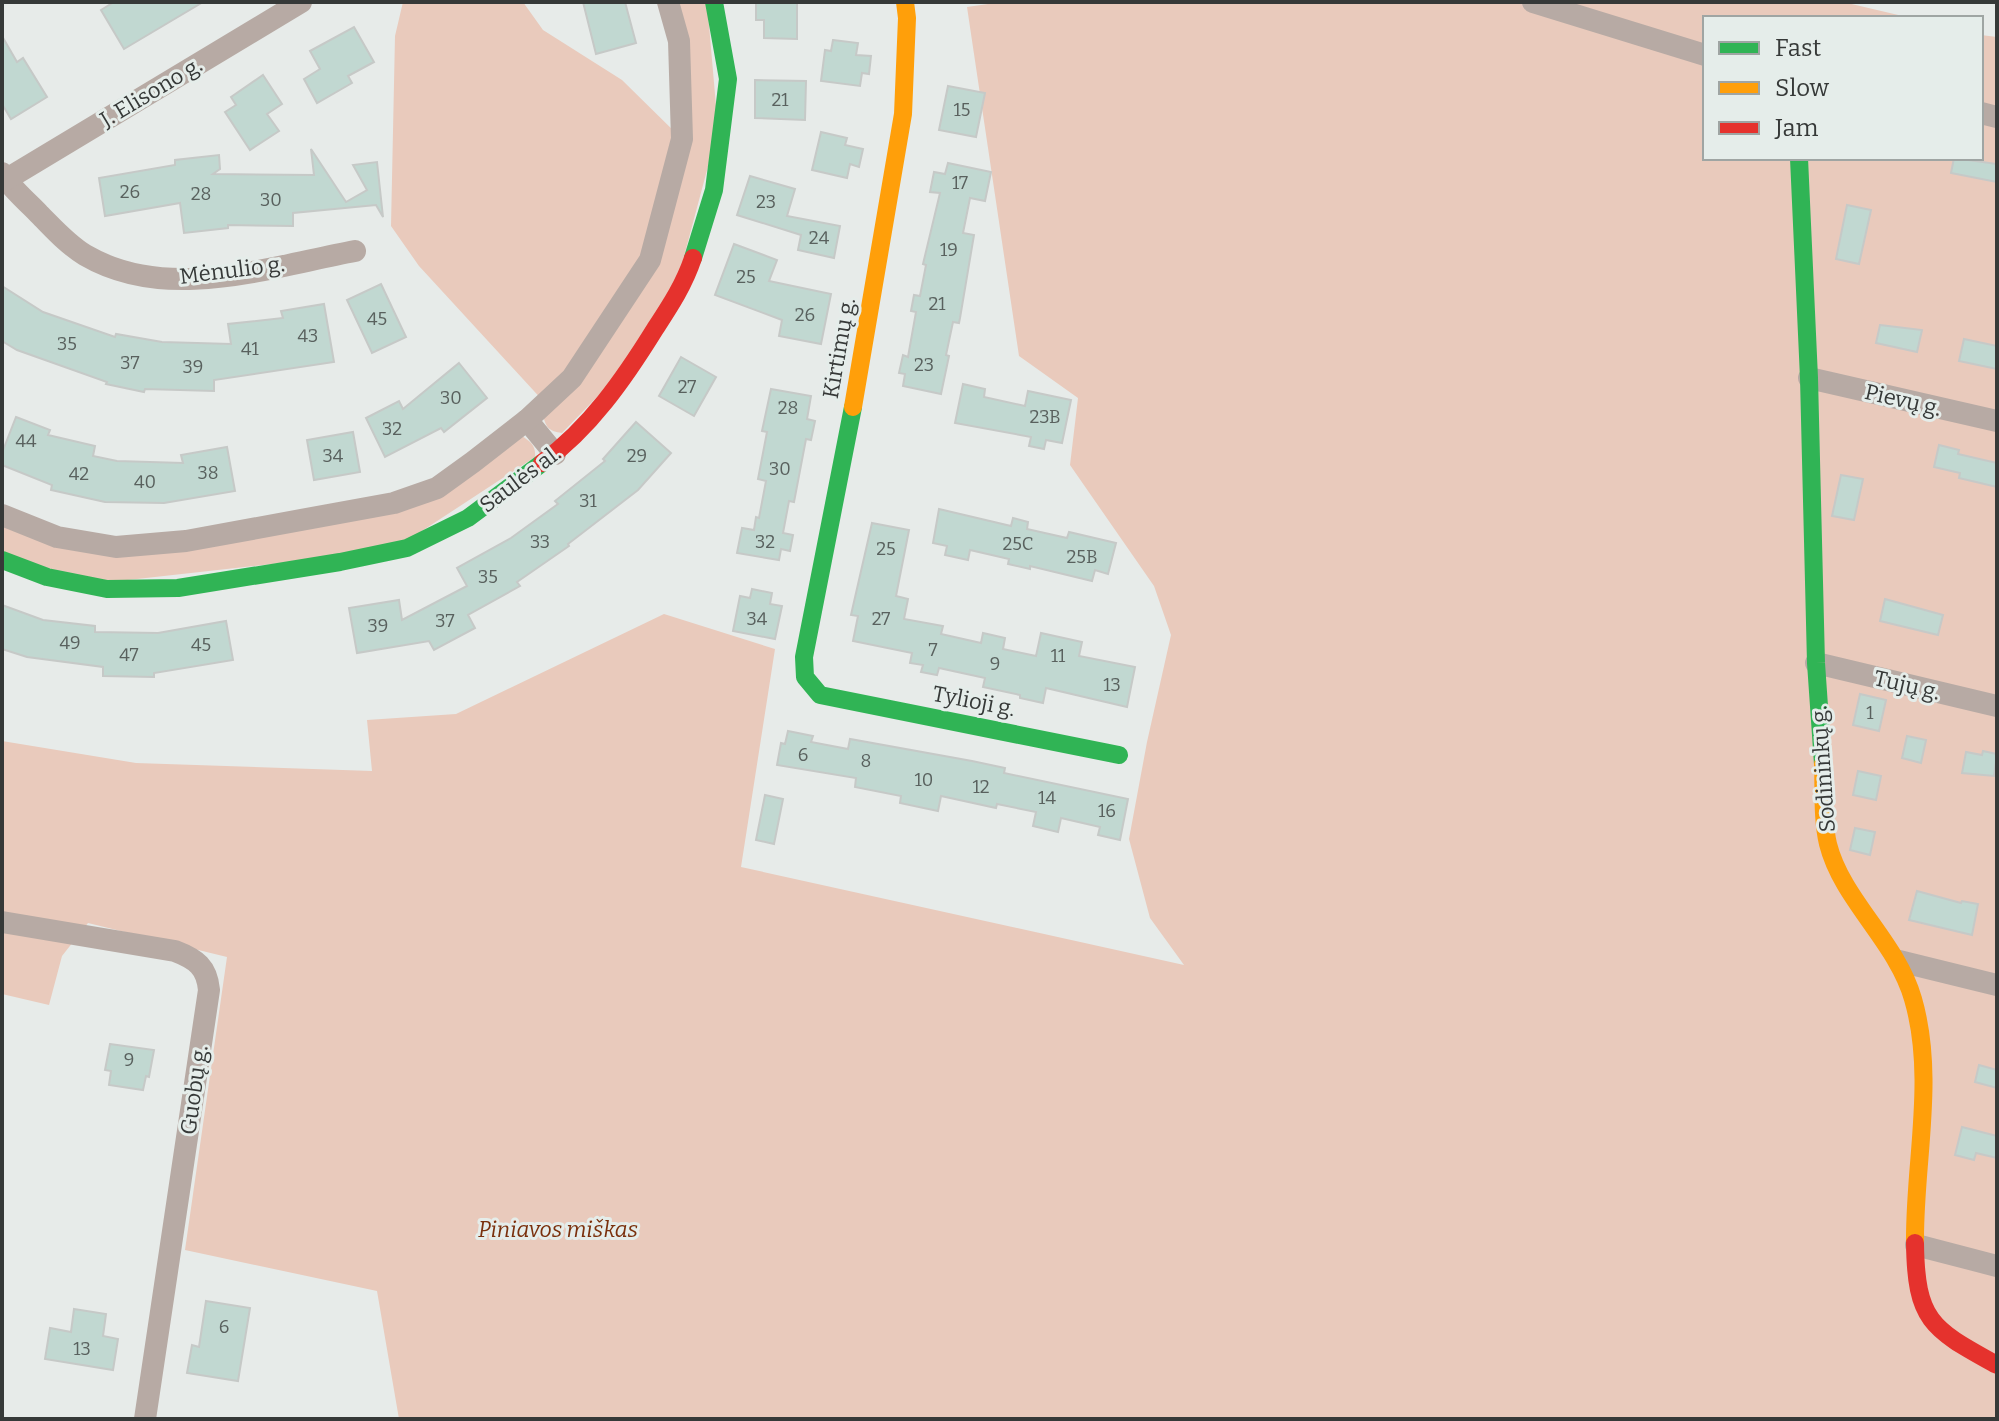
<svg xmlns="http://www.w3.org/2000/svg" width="1999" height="1421" viewBox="0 0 1999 1421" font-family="Bitter,serif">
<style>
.green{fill:#e9cabc}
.building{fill:#c1d8d1;stroke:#c6c9c7;stroke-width:2}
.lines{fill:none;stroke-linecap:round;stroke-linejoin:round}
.street{stroke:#b7aaa4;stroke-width:22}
.fast{stroke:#30b455;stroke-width:18}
.slow{stroke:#ff9f0a;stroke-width:18}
.jam{stroke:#e5322d;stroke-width:18}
.labels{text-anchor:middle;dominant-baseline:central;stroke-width:6;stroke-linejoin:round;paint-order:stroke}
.number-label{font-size:18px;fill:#59615e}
.street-label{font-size:22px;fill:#363938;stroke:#e5edea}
.park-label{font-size:22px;font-style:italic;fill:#7a300c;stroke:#e5edea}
</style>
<rect width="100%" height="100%" fill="#e7ebe9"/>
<!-- green -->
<g class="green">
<path d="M403,2H523L543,30L622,80L682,139L650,260L545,403L419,266L391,226L395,36Z"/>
<path d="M673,2H707L718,129L679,275L622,371L562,433C549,431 546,428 543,415L612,326L685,143Z"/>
<path d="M1002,2H1843L1911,18H1705V158H1981V35L1997,37V1419H399L377,1291L185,1250L227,957L88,923L62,956L49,1005L2,994V741L136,763L372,771L367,720L456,714L664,614L775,649L741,867L1184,965L1150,918L1129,839L1147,742L1171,635L1154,586L1070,465L1078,398L1019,356L967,7Z"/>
<path d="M522,436C531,442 536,446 535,457L405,542L318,559L101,583L2,555V520L58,543L402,510Z"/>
</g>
<!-- building -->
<g class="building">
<path d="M114,2H203L124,49L101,10Z"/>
<path d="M583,2H625L636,43L596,54Z"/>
<path d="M756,2H797V39L764,38V20H756Z"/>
<path d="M354,27L374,62L348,76L352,83L317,103L304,79L320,69L310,51Z"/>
<path d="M2,36L17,62L23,58L47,97L11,119L2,104Z"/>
<path d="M833,40L858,43L856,55L871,56L869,74L862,73L860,86L821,81L825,50L831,51Z"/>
<path d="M263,75L282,104L267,114L279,131L250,150L225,112L236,105L231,97Z"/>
<path d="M755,80L806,81L805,120L755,118Z"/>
<path d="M948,86L985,93L976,137L939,130Z"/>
<path d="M821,132L847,138L845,145L863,149L859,167L850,164L847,178L812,170Z"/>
<path d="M311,149L346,202L367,190L353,165L377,162L383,217L376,205L293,213V226L228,225V228L184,233L180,203L105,216L99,178L175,165V160L219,155L220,169L213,174L314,175Z"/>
<path d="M1954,158L1997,164V182L1951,173Z"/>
<path d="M948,163L991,172L985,201L970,198L963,233L974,235L960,318L959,323L953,322L946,355L949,356L941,394L903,386L905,374L899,373L903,355L908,357L916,312L911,311L914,295L920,296L926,265L923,264L940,193L930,192L934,172L945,174Z"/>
<path d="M750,176L795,189L787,216L840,226L834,258L798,250L801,235L737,215Z"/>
<path d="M1847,205L1871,210L1859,264L1836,259Z"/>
<path d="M734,244L777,260L769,281L831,294L821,344L779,336L782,320L715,295Z"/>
<path d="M381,284L406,337L372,353L347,300Z"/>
<path d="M2,286L43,312L115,337L116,334L162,342L231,344L228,324L283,318L281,311L324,304L334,362L214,380V391L145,389L144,392L106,384L107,382L17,350L2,341Z"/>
<path d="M1880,325L1922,330L1917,352L1876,343Z"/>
<path d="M1964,339L1997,346V369L1959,361Z"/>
<path d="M681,357L716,377L694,416L659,396Z"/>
<path d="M459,363L487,398L444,432L441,428L385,457L366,418L399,401L403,409Z"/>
<path d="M963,384L985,389L984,397L1025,406L1028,391L1071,400L1062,443L1046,440L1044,449L1029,446L1031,437L955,423Z"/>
<path d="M771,389L811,396L807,419L815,421L811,440L806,439L794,502L789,501L783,533L793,535L790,551L781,549L779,560L737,553L742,528L754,530L756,517L759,518L766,481L758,479L767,432L762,431Z"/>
<path d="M16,417L50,430L48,435L95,446L93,456L117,461L183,463L181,455L227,447L235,491L164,503L105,502L51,490L52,485L2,465V453Z"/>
<path d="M636,422L671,453L638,490L568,544L569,546L517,582L520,586L468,615L475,628L434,650L429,641L357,653L349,608L399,600L402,620L467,586L457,568L511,538L558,504L555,501L605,461L603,459Z"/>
<path d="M353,432L360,472L314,480L307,440Z"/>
<path d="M1939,445L1959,450L1958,454L1997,463V487L1959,478L1960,473L1934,467Z"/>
<path d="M1841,475L1863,479L1854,520L1832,516Z"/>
<path d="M939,509L1011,526L1013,518L1028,522L1027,529L1067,538L1069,532L1116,543L1108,574L1095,570L1092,581L1030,566V569L1008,564L1009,559L970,550L968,560L945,555L947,546L933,543Z"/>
<path d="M872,523L909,530L896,596L908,599L904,619L943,626L941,634L981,643L983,633L1005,638L1003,649L1036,656L1041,633L1082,642L1079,656L1135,667L1127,707L1046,688L1043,703L1020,698V695L983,687L985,678L939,668L937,675L921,672L923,665L910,663L912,653L853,641L858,616L851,615Z"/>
<path d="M752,589L772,593L770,604L782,606L775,639L733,631L740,596L750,598Z"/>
<path d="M1885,599L1943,615L1938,635L1880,621Z"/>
<path d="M2,605L43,620L95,626V632L158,633L226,621L233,660L154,673V677L103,676V667L27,657L2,649Z"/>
<path d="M1860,694L1886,700L1879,731L1853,725Z"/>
<path d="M788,731L813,736L811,742L848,749L850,739L972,761L1005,768L1004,773L1128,799L1120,840L1098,835L1100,827L1061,818L1058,832L1033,826L1036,812L997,804L996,808L941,796L938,811L900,803L901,796L855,787L856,778L777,765L781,743L785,744Z"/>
<path d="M1907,736L1926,740L1921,763L1902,758Z"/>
<path d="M1983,751L1997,754L1994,776L1962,773L1966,752L1982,755Z"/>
<path d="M1858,771L1881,776L1876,800L1853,795Z"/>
<path d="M765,795L783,799L774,844L756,840Z"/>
<path d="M1855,828L1875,832L1870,855L1850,850Z"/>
<path d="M1917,891L1961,903L1962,901L1978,904L1972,935L1909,920Z"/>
<path d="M110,1044L154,1050L149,1077L146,1076L143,1090L109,1085L111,1071L105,1070Z"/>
<path d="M1979,1065L1997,1070V1088L1975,1082Z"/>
<path d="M1962,1127L1997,1136V1158L1976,1153L1974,1160L1955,1155Z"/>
<path d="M206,1301L250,1308L238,1381L187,1373L192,1345L199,1347Z"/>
<path d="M74,1309L106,1314L103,1336L118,1339L113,1370L45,1359L50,1328L71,1332Z"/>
</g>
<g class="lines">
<!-- street -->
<g class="street">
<path d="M1533,2L1705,55"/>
<path d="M1981,113L1997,117"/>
<path d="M2,173C11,189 27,201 39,214C54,229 67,244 85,255C167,303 269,267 355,251"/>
<path d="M2,182L301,2"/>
<path d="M1809,378L1997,421"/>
<path d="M527,420L555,454"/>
<path d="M2,515L57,537L116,547L186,541L394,503L437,488L473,462L527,420L572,378L650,260L682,139L679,41L668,2"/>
<path d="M1816,663L1997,706"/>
<path d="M2,922L175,951C196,959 207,967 209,990L145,1419"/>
<path d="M1899,961L1997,985"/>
<path d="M1916,1245L1997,1266"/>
</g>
<!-- fast -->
<g class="fast">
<path d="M1799,158L1809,378L1816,663L1823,764"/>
<path d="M693,258L714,190L728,79L714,2"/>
<path d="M853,407L804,657L805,677L820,695L1119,755"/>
<path d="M2,560L47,577L107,589L178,588L340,562L407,548L468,518L542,463"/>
</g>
<!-- slow -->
<g class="slow">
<path d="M853,407L903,114L907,18L905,2"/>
<path d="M1823,764C1824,789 1822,819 1828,844C1842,900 1897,942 1913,999C1936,1078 1914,1163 1915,1243"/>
</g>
<!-- jam -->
<g class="jam">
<path d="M542,463C590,428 624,379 655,329C670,306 684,285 693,258"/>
<path d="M1915,1243C1916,1322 1932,1329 1997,1365"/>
</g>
</g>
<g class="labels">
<!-- number labels -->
<g class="number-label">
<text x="780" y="100">21</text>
<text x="962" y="110">15</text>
<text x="960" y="183">17</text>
<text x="130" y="192">26</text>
<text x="201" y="194">28</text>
<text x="271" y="200">30</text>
<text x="766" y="202">23</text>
<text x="819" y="238">24</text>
<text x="949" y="250">19</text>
<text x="746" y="277">25</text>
<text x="937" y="304">21</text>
<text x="805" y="315">26</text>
<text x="377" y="319">45</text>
<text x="308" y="336">43</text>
<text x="67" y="344">35</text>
<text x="250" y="349">41</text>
<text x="130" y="363">37</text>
<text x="924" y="365">23</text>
<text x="193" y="367">39</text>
<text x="687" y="387">27</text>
<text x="451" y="398">30</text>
<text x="788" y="408">28</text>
<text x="1045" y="417">23B</text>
<text x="392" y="429">32</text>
<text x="26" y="441">44</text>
<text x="333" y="456">34</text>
<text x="637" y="456">29</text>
<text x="780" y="469">30</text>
<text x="208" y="473">38</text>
<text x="79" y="474">42</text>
<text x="145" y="482">40</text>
<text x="588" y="501">31</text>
<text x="540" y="542">33</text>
<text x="765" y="542">32</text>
<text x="1018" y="544">25C</text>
<text x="886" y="549">25</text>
<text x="1082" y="557">25B</text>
<text x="488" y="577">35</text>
<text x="757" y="619">34</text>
<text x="881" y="619">27</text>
<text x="445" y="621">37</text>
<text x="378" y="626">39</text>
<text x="70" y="643">49</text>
<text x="201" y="645">45</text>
<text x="933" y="650">7</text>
<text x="129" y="655">47</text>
<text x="1058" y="656">11</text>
<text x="995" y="664">9</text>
<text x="1112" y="685">13</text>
<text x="1870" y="713">1</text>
<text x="803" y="755">6</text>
<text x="866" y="761">8</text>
<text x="924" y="780">10</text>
<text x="981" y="787">12</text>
<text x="1047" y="798">14</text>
<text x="1107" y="811">16</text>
<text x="129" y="1060">9</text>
<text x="224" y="1327">6</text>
<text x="82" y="1349">13</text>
</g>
<!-- street labels -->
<g class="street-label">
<text transform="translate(151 92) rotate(-31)">J. Elisono g.</text>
<text transform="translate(232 270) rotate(-7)">Mėnulio g.</text>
<text transform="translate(839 348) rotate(-80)">Kirtimų g.</text>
<text transform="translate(1903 400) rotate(13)">Pievų g.</text>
<text transform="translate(520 479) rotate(-37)">Saulės al.</text>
<text transform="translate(1907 685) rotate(13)">Tujų g.</text>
<text transform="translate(974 701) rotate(11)">Tylioji g.</text>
<text transform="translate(1823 769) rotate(-94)">Sodininkų g.</text>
<text transform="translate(194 1090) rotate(-82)">Guobų g.</text>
</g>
<!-- park labels -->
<g class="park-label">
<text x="558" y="1229">Piniavos miškas</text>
</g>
</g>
<!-- border -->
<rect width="1999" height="1421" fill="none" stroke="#363938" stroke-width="8"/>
<!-- legend -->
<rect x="1703" y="16" width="280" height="144" fill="#e5edea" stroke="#9fa5a3" stroke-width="2"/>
<rect x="1719" y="42" width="40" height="12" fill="#30b455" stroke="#9fa5a3" stroke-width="2"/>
<text x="1775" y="56" font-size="24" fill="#363938">Fast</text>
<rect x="1719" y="82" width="40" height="12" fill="#ff9f0a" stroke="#9fa5a3" stroke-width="2"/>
<text x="1775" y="96" font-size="24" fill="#363938">Slow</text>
<rect x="1719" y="122" width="40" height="12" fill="#e5322d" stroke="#9fa5a3" stroke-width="2"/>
<text x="1775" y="136" font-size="24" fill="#363938">Jam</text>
</svg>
